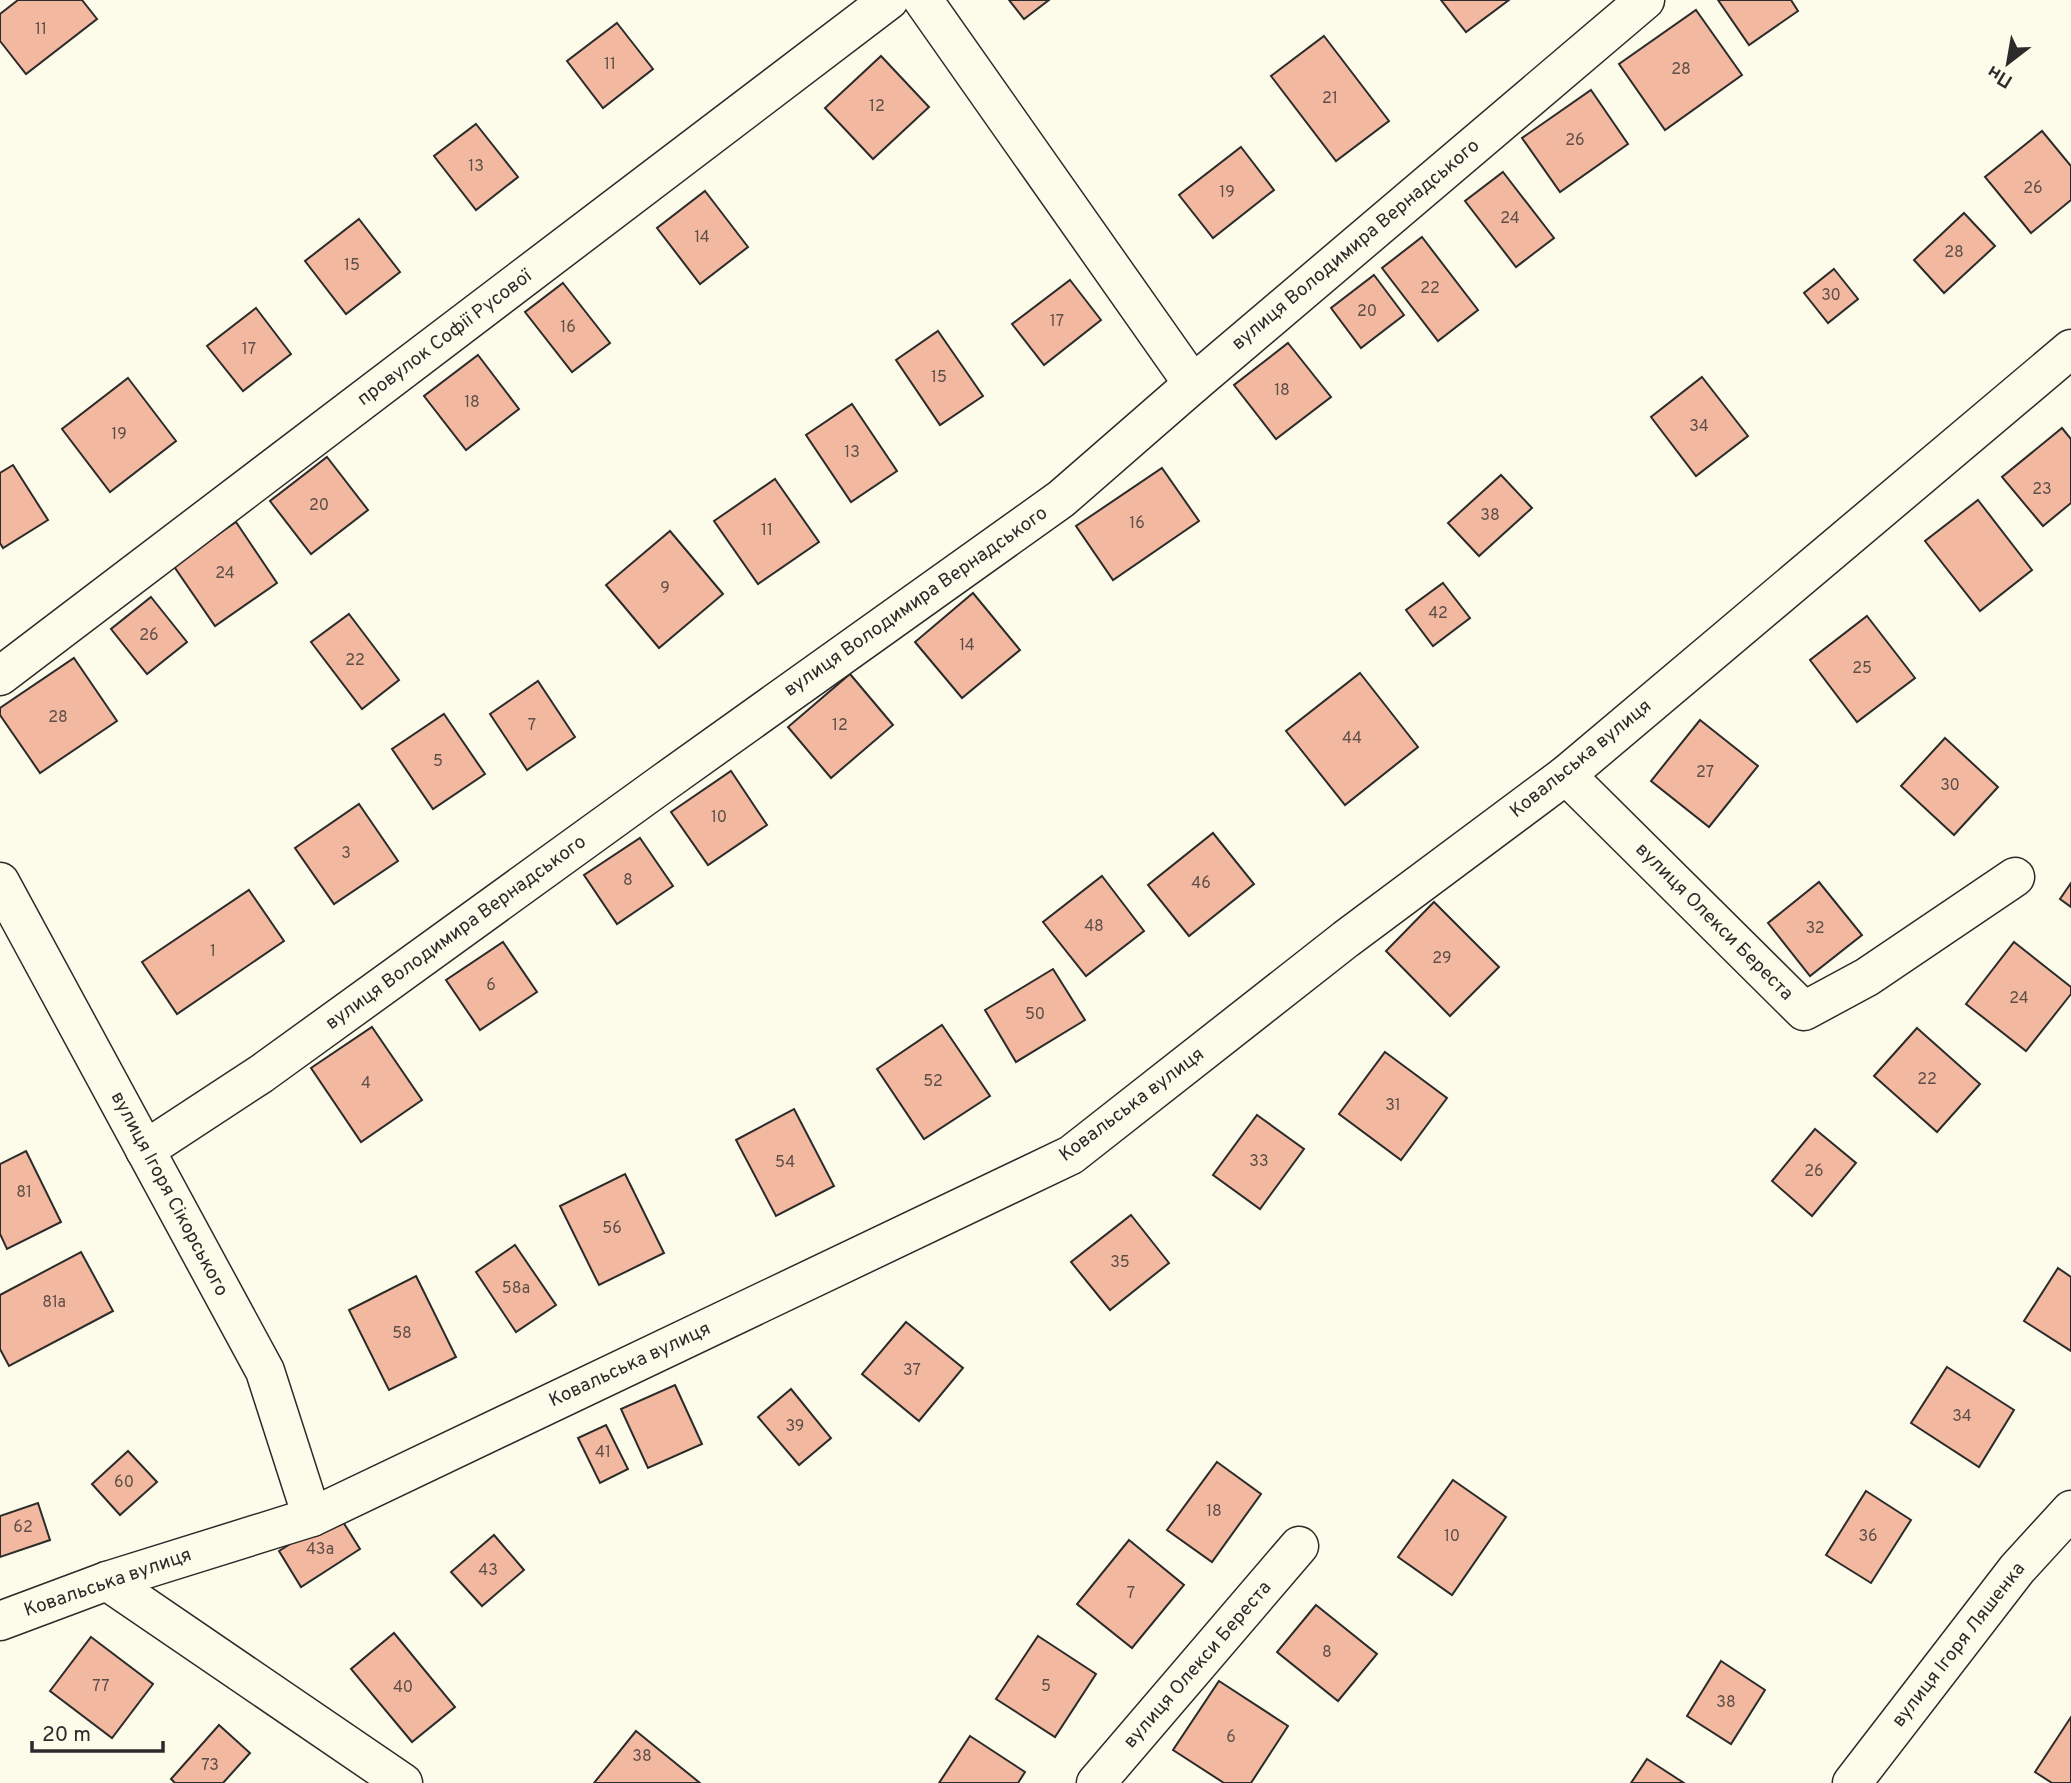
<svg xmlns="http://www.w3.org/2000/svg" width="2071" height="1783" viewBox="0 0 2071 1783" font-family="Overpass,sans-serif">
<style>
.building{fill:#f2b8a0;stroke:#2b2b2b;stroke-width:2}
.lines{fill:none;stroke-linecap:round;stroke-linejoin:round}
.minor-casing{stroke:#2b2b2b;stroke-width:41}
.minor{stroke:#fdfbea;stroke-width:38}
.labels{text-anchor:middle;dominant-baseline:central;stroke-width:5;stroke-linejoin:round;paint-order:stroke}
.number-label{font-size:16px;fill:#5d4e48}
.street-label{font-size:19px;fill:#2b2b2b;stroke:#fdfbea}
</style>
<rect width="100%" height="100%" fill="#fdfbea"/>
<!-- building -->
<g class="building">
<path d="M18,0H82L97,19L26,74L0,41V14Z"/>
<path d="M1009,0H1049L1024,19Z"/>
<path d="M1441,0H1509L1466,32Z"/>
<path d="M1718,0H1791L1798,11L1749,45Z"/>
<path d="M1696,10L1742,75L1665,130L1619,64Z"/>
<path d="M617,23L653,69L603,108L567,61Z"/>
<path d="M1324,36L1389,121L1336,161L1271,76Z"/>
<path d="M881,56L929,107L873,159L825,108Z"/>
<path d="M1591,90L1628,144L1560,192L1522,138Z"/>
<path d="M476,124L518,177L476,210L434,156Z"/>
<path d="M2042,131L2071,166V200L2031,233L1985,177Z"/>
<path d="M1241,147L1274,190L1213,238L1179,195Z"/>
<path d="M1503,172L1554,238L1516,267L1465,201Z"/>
<path d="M705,191L748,247L700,284L657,228Z"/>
<path d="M1964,213L1995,246L1944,293L1914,260Z"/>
<path d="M359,219L400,272L346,314L305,261Z"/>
<path d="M1422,237L1478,310L1438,341L1382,268Z"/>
<path d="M1834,269L1858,299L1828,323L1804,293Z"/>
<path d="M1374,275L1404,315L1361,348L1331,308Z"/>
<path d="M1070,280L1101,320L1044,365L1012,324Z"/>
<path d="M563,283L610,343L572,372L525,312Z"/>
<path d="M256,308L291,354L243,391L207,346Z"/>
<path d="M938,331L983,396L940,425L896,360Z"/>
<path d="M1288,343L1331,397L1276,439L1234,385Z"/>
<path d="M478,355L519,409L466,450L424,396Z"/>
<path d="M1702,377L1748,436L1696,476L1651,417Z"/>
<path d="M128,378L176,441L110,492L62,429Z"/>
<path d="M852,404L897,471L851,502L806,435Z"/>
<path d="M2062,428L2071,439V503L2043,526L2002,477Z"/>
<path d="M327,457L368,510L311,554L270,501Z"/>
<path d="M13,465L48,520L3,548L0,543V473Z"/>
<path d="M1162,468L1199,521L1113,580L1076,526Z"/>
<path d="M1501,475L1532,508L1479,556L1448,523Z"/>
<path d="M775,479L819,542L758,584L714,521Z"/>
<path d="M1978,500L2032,570L1980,611L1925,541Z"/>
<path d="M236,522L277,583L215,626L173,565Z"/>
<path d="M670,531L723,594L659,648L606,585Z"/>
<path d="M1443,583L1470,618L1433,646L1406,610Z"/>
<path d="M973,593L1020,650L962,698L915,642Z"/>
<path d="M151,597L187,642L147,674L111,629Z"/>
<path d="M349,614L399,680L362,709L311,642Z"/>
<path d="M1867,616L1915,678L1857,722L1810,660Z"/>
<path d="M74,658L117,721L40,773L0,715V708Z"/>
<path d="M1360,673L1418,747L1345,805L1286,731Z"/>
<path d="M850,674L893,725L831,778L788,727Z"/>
<path d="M538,681L575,737L527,770L490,714Z"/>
<path d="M444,714L485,774L433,809L392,749Z"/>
<path d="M1700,720L1758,766L1709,827L1651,781Z"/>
<path d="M1945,738L1998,787L1954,835L1901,786Z"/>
<path d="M731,771L767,825L708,865L671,812Z"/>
<path d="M359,804L398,861L334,904L295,848Z"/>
<path d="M1213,833L1254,884L1189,936L1148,885Z"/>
<path d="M640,838L673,886L617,924L584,875Z"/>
<path d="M1102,876L1144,931L1086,976L1043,922Z"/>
<path d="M1819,882L1862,935L1810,976L1768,923Z"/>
<path d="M2071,883V907L2060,899Z"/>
<path d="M249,890L284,941L177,1014L142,962Z"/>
<path d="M1434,902L1499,967L1450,1016L1386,951Z"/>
<path d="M503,942L537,992L480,1030L446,980Z"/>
<path d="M2014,942L2071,987V994L2026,1051L1966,1004Z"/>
<path d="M1053,969L1085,1020L1016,1062L985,1010Z"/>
<path d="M942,1025L990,1096L924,1139L877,1069Z"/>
<path d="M372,1027L422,1100L361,1142L311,1068Z"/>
<path d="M1917,1028L1980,1084L1937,1132L1874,1076Z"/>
<path d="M1385,1052L1447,1098L1401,1160L1339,1114Z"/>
<path d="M794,1109L834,1186L776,1216L736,1140Z"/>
<path d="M1257,1115L1304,1149L1260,1209L1213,1175Z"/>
<path d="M1815,1129L1856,1163L1812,1216L1772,1181Z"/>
<path d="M26,1151L61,1222L7,1249L0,1234V1164Z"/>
<path d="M625,1174L664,1253L599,1285L560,1206Z"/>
<path d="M1131,1215L1169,1263L1110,1310L1071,1262Z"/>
<path d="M515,1245L556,1305L516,1332L476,1272Z"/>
<path d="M81,1252L113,1311L9,1366L0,1349V1295Z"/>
<path d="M2058,1268L2071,1277V1351L2024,1321Z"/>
<path d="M416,1276L456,1357L389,1390L349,1310Z"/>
<path d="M906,1322L963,1368L919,1421L862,1374Z"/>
<path d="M1947,1367L2014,1410L1979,1467L1911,1423Z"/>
<path d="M675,1385L702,1444L648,1468L621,1409Z"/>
<path d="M791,1389L831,1438L799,1465L758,1417Z"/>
<path d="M606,1425L628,1469L600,1483L578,1438Z"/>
<path d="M128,1451L157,1482L120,1515L92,1484Z"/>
<path d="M1217,1462L1261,1494L1212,1562L1167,1530Z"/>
<path d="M1453,1480L1506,1517L1452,1595L1398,1557Z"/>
<path d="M1866,1491L1911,1520L1871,1583L1826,1555Z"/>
<path d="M38,1503L50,1540L0,1557V1516Z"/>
<path d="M338,1514L360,1549L301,1587L279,1551Z"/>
<path d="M494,1535L524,1570L482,1606L451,1572Z"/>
<path d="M1129,1540L1184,1585L1132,1648L1077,1604Z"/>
<path d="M1316,1605L1377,1654L1338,1701L1277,1652Z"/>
<path d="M394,1633L455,1707L412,1742L351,1669Z"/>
<path d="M1038,1636L1096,1674L1055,1737L996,1699Z"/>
<path d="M91,1637L153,1684L112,1738L50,1691Z"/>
<path d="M1721,1661L1765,1690L1731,1744L1687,1716Z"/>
<path d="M1219,1681L1288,1726L1251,1783H1224L1173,1750Z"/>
<path d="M2071,1717V1783H2052L2035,1772Z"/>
<path d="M219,1725L250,1753L223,1783H175L171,1779Z"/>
<path d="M636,1731L700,1783H594Z"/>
<path d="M970,1736L1025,1772L1018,1783H939Z"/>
<path d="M1647,1759L1684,1783H1631Z"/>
</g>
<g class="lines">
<!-- minor casing -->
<g class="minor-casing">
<g id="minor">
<path d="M923,0L1193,384"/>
<path d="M0,676L889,0"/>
<path d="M1566,775L1804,1011L1867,977L2015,877"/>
<path d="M0,882L265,1371L312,1517"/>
<path d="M145,1150L261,1074L666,781L1061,499L1193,384L1645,0"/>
<path d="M107,1581L403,1783"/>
<path d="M0,1621L107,1581L312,1517L1071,1155L1346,939L1566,775L2071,349"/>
<path d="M1096,1783L1299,1546"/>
<path d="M1852,1783L2017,1569L2071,1510"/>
</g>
</g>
<!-- minor -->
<use href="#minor" class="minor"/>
</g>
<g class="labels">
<!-- number labels -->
<g class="number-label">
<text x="41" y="30">11</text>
<text x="610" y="65">11</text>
<text x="1681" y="70">28</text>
<text x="1330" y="99">21</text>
<text x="877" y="107">12</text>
<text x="1575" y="141">26</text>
<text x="476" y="167">13</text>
<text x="2033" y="189">26</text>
<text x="1227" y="193">19</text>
<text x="1510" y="219">24</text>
<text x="702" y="238">14</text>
<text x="1954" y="253">28</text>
<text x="352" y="266">15</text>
<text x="1430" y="289">22</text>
<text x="1831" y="296">30</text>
<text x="1367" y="312">20</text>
<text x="1057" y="322">17</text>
<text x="568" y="328">16</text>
<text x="249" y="350">17</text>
<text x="939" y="378">15</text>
<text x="1282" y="391">18</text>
<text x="472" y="403">18</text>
<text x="1699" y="427">34</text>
<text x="119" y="435">19</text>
<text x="852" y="453">13</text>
<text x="2042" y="490">23</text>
<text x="319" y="506">20</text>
<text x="1490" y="516">38</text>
<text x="1137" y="524">16</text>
<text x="767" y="531">11</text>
<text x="225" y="574">24</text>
<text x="665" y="589">9</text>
<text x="1438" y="614">42</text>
<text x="149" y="636">26</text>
<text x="967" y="646">14</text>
<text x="355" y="661">22</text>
<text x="1862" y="669">25</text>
<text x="58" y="718">28</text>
<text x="532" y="726">7</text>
<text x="840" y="726">12</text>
<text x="1352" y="739">44</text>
<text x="438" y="762">5</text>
<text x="1705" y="773">27</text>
<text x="1950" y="786">30</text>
<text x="719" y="818">10</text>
<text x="346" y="854">3</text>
<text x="628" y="881">8</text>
<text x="1201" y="884">46</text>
<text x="1094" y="927">48</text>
<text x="1815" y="929">32</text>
<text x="213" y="952">1</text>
<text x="1442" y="959">29</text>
<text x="491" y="986">6</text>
<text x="2019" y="999">24</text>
<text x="1035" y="1015">50</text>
<text x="1927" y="1080">22</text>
<text x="933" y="1082">52</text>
<text x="366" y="1084">4</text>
<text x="1393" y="1106">31</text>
<text x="1259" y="1162">33</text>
<text x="785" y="1163">54</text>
<text x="1814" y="1172">26</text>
<text x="24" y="1193">81</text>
<text x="612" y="1229">56</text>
<text x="1120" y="1263">35</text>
<text x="516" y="1289">58а</text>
<text x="54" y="1303">81а</text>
<text x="402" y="1334">58</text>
<text x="912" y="1371">37</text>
<text x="1962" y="1417">34</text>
<text x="795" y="1427">39</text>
<text x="603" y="1453">41</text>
<text x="124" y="1483">60</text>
<text x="1214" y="1512">18</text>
<text x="23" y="1528">62</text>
<text x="1452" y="1537">10</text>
<text x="1868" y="1537">36</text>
<text x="320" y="1550">43а</text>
<text x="488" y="1571">43</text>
<text x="1131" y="1594">7</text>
<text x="1327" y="1653">8</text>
<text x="101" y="1687">77</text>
<text x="1046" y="1687">5</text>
<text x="403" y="1688">40</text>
<text x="1726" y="1703">38</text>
<text x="1231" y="1738">6</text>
<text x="642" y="1757">38</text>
<text x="210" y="1766">73</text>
</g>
<!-- street labels -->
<g class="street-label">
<text transform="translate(1356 245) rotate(-40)">вулиця Володимира Вернадського</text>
<text transform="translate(445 338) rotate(-37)">провулок Софії Русової</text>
<text transform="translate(916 602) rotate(-35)">вулиця Володимира Вернадського</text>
<text transform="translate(1581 759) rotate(-39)">Ковальська вулиця</text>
<text transform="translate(1714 922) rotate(45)">вулиця Олекси Береста</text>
<text transform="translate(456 933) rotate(-36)">вулиця Володимира Вернадського</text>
<text transform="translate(1132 1105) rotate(-37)">Ковальська вулиця</text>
<text transform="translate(169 1194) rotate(62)">вулиця Ігоря Сікорського</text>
<text transform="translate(630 1365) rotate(-25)">Ковальська вулиця</text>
<text transform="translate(108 1583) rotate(-19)">Ковальська вулиця</text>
<text transform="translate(1959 1645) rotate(-52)">вулиця Ігоря Ляшенка</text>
<text transform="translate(1198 1665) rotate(-49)">вулиця Олекси Береста</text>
</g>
</g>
<!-- north arrow -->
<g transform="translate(2008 63) rotate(211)" stroke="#fdfbea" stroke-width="5" paint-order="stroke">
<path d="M0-5L12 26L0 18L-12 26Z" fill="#2b2b2b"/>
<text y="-10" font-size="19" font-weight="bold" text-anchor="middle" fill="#2b2b2b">Пн</text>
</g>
<!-- scale -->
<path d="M32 1741v10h131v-10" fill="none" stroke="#2b2b2b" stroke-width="3.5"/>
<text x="42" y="1741" font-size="21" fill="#2b2b2b" stroke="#fdfbea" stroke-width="5" paint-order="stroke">20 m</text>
</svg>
